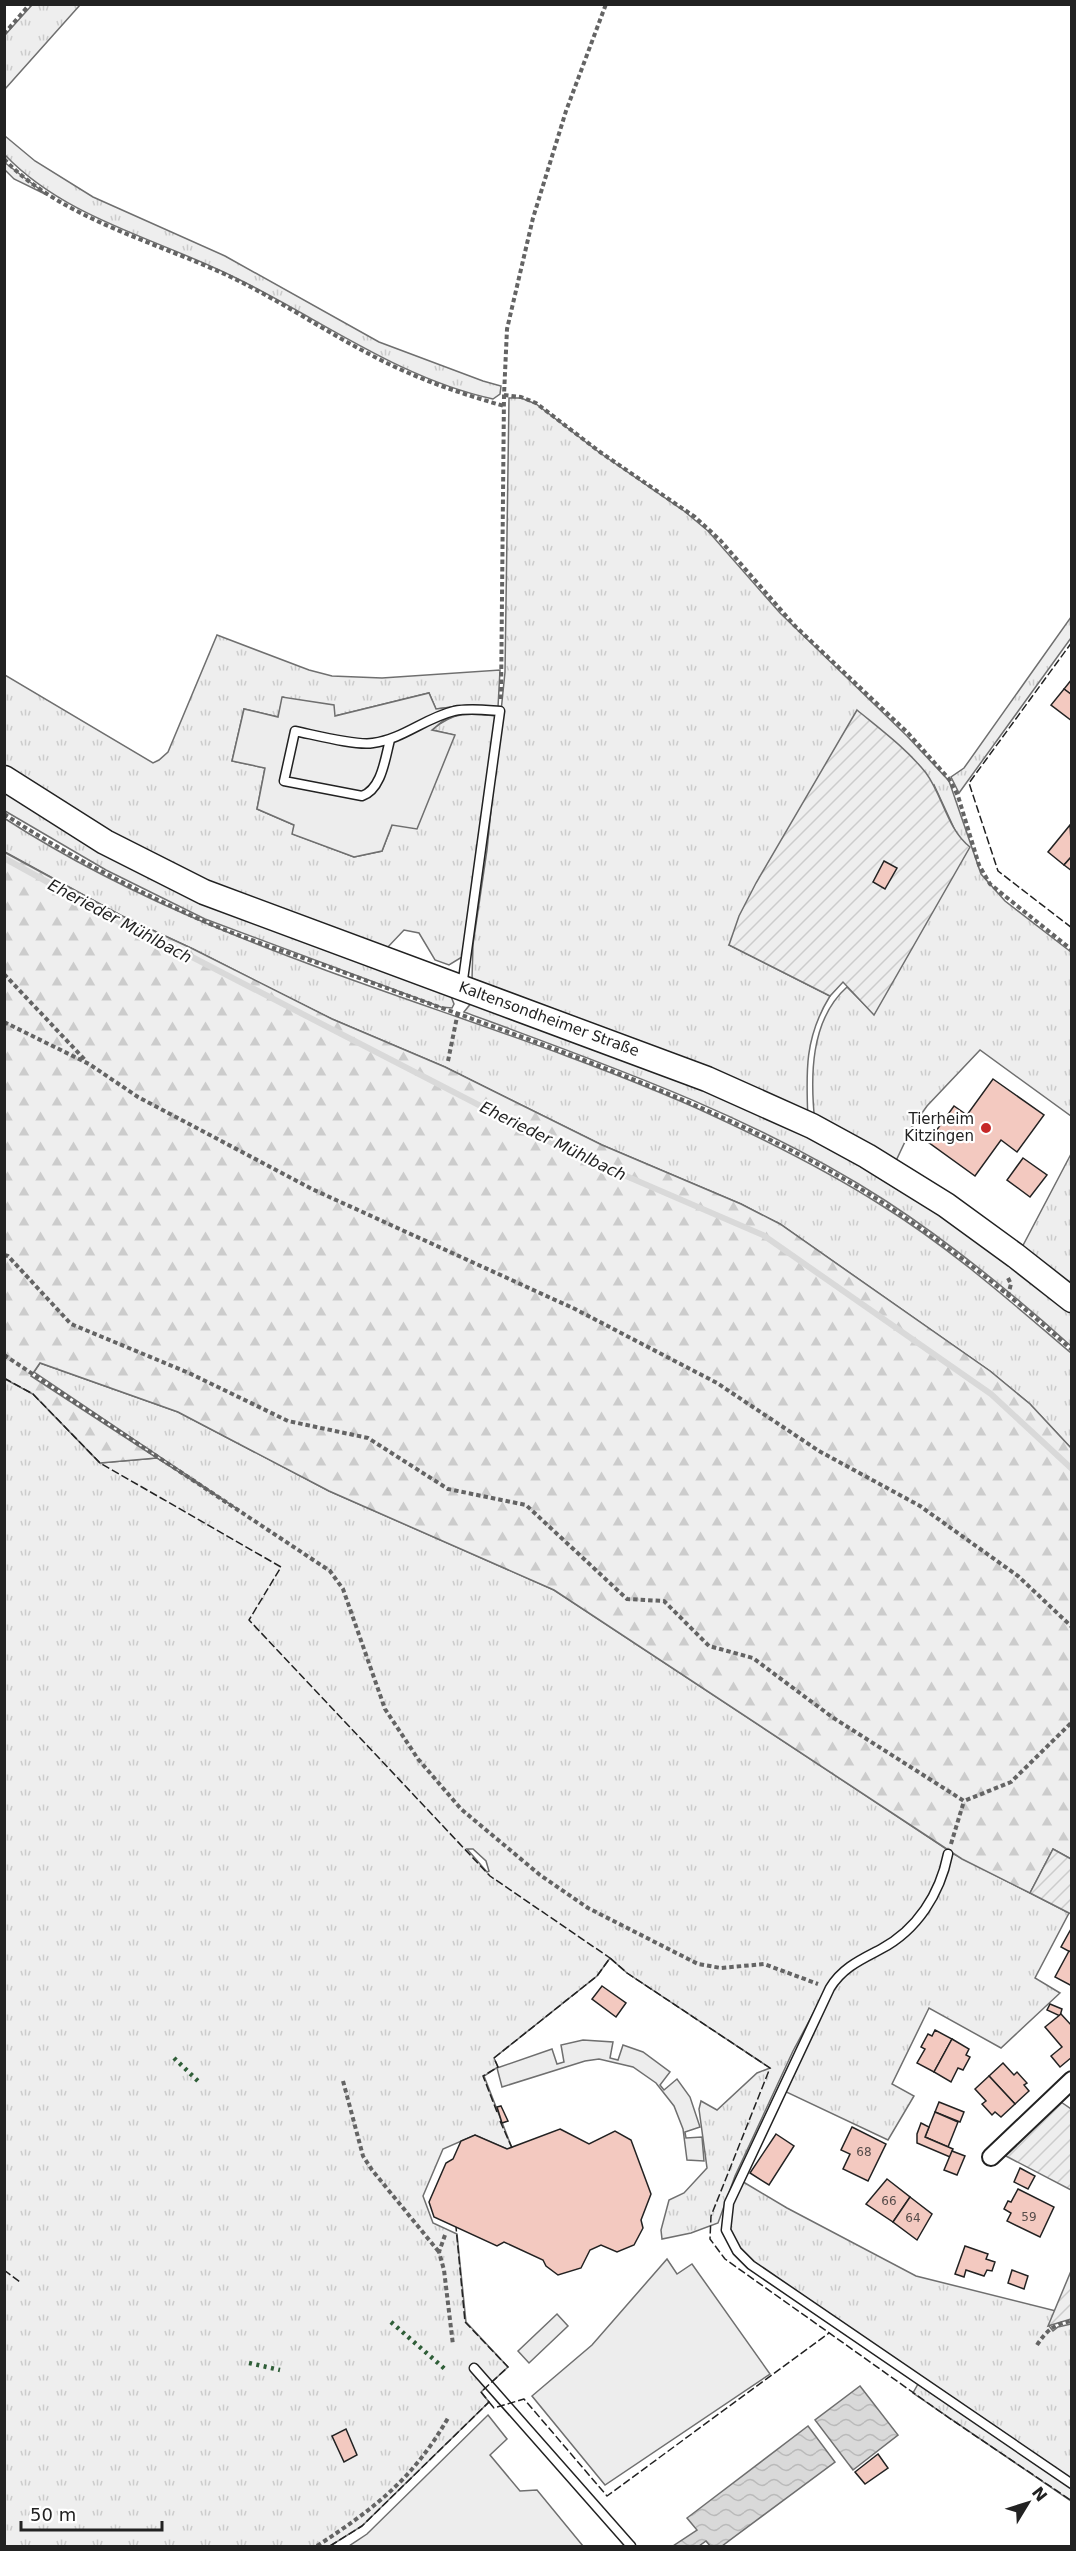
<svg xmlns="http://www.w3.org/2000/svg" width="1076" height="2551" viewBox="0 0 1076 2551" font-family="'DejaVu Sans',sans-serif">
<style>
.grass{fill:url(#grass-tufts);stroke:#6f6f6f;stroke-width:1.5;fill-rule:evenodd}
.forest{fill:url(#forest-firs);stroke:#6f6f6f;stroke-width:1.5}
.garden{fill:url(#garden-furrows);stroke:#6f6f6f;stroke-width:1.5}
.parking{fill:#ededed;stroke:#6f6f6f;stroke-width:1.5}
.water{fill:url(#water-waves);stroke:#6f6f6f;stroke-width:1.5}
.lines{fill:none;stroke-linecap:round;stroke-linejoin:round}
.stream{stroke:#d9d9d9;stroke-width:6}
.building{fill:#f3c9c0;stroke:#222;stroke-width:1.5}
.service-casing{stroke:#222;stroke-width:11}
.minor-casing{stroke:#222;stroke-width:20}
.secondary-casing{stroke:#222;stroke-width:27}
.path{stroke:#646464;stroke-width:4;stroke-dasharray:4.5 3;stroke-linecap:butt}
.service{stroke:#fff;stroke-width:8}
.minor{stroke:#fff;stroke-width:16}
.secondary{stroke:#fff;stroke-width:24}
.hedge{stroke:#2f5e38;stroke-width:4.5;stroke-dasharray:3 4.5;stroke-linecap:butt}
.fence{stroke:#222;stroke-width:1.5;stroke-dasharray:8 3;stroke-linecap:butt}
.poi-dot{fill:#c62828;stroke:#fff;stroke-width:2}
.labels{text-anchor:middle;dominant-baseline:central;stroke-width:4.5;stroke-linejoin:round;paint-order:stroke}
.number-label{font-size:12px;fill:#564c4a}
.street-label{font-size:15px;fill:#222;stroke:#fff}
.poi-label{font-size:15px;fill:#222;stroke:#fff;text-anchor:end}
.water-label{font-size:16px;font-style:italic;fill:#222;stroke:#fff}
</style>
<defs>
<pattern id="grass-tufts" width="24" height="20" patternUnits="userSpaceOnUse" patternTransform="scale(1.5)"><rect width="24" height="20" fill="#eee"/><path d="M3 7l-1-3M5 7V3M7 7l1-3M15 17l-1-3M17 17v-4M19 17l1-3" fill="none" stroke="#ccc"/></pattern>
<pattern id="forest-firs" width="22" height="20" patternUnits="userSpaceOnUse" patternTransform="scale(1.5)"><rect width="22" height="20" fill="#eee"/><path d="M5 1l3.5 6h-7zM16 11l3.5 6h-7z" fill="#ccc"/></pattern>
<pattern id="garden-furrows" width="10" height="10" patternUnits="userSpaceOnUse" patternTransform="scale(1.5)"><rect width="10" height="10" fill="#eee"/><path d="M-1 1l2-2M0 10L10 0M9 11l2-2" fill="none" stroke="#ccc"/></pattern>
<pattern id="water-waves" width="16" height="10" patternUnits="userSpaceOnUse" patternTransform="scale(1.5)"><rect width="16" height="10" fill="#d9d9d9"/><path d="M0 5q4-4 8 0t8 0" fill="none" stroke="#bababa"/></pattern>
</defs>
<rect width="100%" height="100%" fill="#fff"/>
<!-- grass -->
<g class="grass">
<path d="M32,5H80L5,89V35Z"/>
<path d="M5,136L35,161L93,197L225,256L379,342L483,381L501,386L500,394L493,399C400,379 320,319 236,278C159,239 66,219 5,155Z"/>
<path d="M4,162L47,195L14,179L5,170Z"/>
<path d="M509,398H521L536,404L600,453L684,511L708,531L780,613L907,736L949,781L981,874L1005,901L1071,952V1116L980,1050L927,1106L912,1127L894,1165L815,1124C810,1077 810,1020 847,987L874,1014L959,839L934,785L729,945L830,996C804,1038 806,1073 808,1121L472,979L473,945L487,850L505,672Z"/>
<path d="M1071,617V638L959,793L951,777L964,768Z"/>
<path d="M217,635L309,670L332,676L382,678L500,670L498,707L468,705L436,709L429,693L335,716L283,697L278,717L244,709L232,761L265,768L257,809L294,825L293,834L354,857L382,851L392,825L454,735L432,730C454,711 469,713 497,716L462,957L449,965L435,960L419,933L404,930L387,948L204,888L5,774V675L153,763L159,760L168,752Z"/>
<path d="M4,781L55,814L450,994L454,1004L452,1008L441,1007L205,919L106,870L5,811Z"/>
<path d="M4,818C215,955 466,1007 694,1107C758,1136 821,1167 881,1205C949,1247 1010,1301 1071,1353V1448L1030,1404L990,1371L780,1224L741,1204L602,1145L445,1067L332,1019L193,949L122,916L5,852Z"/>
<path d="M480,1000L840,1146L1071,1307V1346C1013,1294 952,1244 886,1201C756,1117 608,1065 464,1012L472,1002Z"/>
<path d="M1071,1154V1294L1019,1253Z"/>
<path d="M40,1363L178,1412L329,1491L554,1590L948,1850L936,1887L912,1922L898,1936L829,1984L793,2051L735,2176L718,2223L691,2233L662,2239L661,2230L669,2200L684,2193L707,2168L699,2109L701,2101L717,2110L757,2073L770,2068L627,1973L610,1958L597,1976L494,2058L498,2067L484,2076L512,2148L507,2149L475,2135L443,2149L423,2196L433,2223L457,2234L466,2322L508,2367L481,2392L489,2402L362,2526L330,2546H5L4,1378L33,1394L100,1463L157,1458L239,1510L34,1372ZM467,1849H473L486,1861L489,1871L487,1872Z"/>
<path d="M950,1852L1069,1913L1035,1978L1060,1993L1001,2048L929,2008L892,2084L914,2096L888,2140L782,2090L830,1994L842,1975L914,1927Z"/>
<path d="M740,2180L787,2208L916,2276L1056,2311L1049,2326L1053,2331L1058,2327L1071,2324V2479L752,2263C721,2232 725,2219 740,2180Z"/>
<path d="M918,2384L1071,2486V2501L913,2393Z"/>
</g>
<!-- forest -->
<path class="forest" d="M4,852L122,916L193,949L332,1019L445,1067L602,1145L741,1204L780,1224L990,1371L1030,1404L1071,1448V1859L1053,1849L1030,1893L962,1859L554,1590L329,1491L178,1412L40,1363L31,1376L157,1458L100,1463L33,1394L5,1379Z"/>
<!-- garden -->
<g class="garden">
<path d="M857,710C880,729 907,749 926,773C943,796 947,829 970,847L874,1015L843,982L830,996L729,945L739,916L756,883Z"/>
<path d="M1053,1849L1071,1859V1914L1030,1893Z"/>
<path d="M1061,2102L1071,2109V2190L1004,2155Z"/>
<path d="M1071,2271V2319L1048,2326Z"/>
</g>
<!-- parking -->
<g class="parking">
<path d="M429,693L436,709L468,705L498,707L497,716L470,713L457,715L444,720L432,730L455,735L417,829L392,825L382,851L354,857L292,834L294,825L257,809L265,768L232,761L244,709L278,717L282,697L334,705L335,716Z"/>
<path d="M583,2040L613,2042L610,2058L618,2060L623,2045L643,2052L670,2072L660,2085L664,2090L677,2079L690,2097L700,2127L685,2132L686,2138L702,2137L704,2161L687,2160L683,2129L674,2106L656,2083L633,2067L599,2059L585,2061L502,2087L497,2068L552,2049L557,2064L564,2062L561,2045Z"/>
<path d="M667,2259L677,2274L692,2264L770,2374L605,2485L532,2396L592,2345Z"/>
<path d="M557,2314L568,2326L529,2363L518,2351Z"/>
<path d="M488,2415L507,2439L490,2455L520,2491L537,2490L583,2546H349L367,2534Z"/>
</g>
<!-- water -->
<g class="water">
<path d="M860,2386L898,2435L853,2470L815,2420Z"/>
<path d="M808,2426L835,2462L722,2546H710L706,2541L699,2546H673L697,2530L687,2518Z"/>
</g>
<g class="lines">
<!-- stream -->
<path class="stream" d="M4,858L120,922L192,957L568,1151L763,1235L991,1394L1072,1469"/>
</g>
<!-- building -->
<g class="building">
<path d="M1072,679V695L1064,689Z"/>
<path d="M1064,689L1072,695V721L1051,705Z"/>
<path d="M1070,825L1072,856L1064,865L1048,852Z"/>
<path d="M1072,856V871L1064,865Z"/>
<path d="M884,861L897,868L885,889L873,882Z"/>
<path d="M993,1079L1044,1115L1017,1152L1001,1140L975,1176L928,1142L954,1106L967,1115Z"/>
<path d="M1023,1158L1047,1175L1030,1197L1007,1180Z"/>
<path d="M1071,1929H1072V1953L1061,1947Z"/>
<path d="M1069,1951L1072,1953V1986L1055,1977Z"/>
<path d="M602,1986L626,2003L616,2017L592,1999Z"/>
<path d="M1050,2004L1062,2009L1060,2016L1047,2010Z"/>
<path d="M1061,2014L1072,2026V2057L1060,2067L1051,2056L1062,2047L1045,2027Z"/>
<path d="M935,2030L952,2039L934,2072L917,2063L925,2049L921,2047L928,2034L932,2036Z"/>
<path d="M952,2039L969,2049L966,2055L970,2057L963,2070L958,2068L951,2082L934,2072Z"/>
<path d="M1003,2063L1014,2075L1017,2072L1027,2083L1024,2085L1029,2091L1015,2104L989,2076Z"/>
<path d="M989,2076L1015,2104L1001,2117L995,2112L992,2115L982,2104L986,2101L975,2089Z"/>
<path d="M939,2102L964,2112L960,2122L935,2112Z"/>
<path d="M501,2106L508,2121L502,2123L497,2107Z"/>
<path d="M935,2112L958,2122L948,2147L925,2137Z"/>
<path d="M921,2123L929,2127L925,2137L953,2149L950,2157L917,2143V2134Z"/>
<path d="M852,2127L886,2144L868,2181L843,2169L850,2154L841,2150Z"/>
<path d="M560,2129L589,2144L615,2131L631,2140L651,2194L641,2220L643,2228L634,2245L617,2252L601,2245L590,2250L581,2268L558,2275L546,2266L543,2260L504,2242L497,2246L434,2217L429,2202L446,2163L453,2159L461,2141L475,2135L507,2149Z"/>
<path d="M776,2134L794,2146L769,2185L750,2173Z"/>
<path d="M952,2151L965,2156L957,2175L944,2170Z"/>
<path d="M1020,2168L1035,2176L1028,2189L1014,2182Z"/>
<path d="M887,2179L910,2197L893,2222L866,2204Z"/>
<path d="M1018,2189L1054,2207L1040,2237L1007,2221L1011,2213L1004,2209L1008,2201L1011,2202Z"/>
<path d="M910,2197L932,2214L917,2240L893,2222Z"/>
<path d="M965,2246L988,2254L986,2259L995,2262L992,2271L987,2270L984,2276L966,2270L964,2277L955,2274Z"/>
<path d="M1012,2270L1028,2276L1024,2289L1008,2283Z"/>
<path d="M346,2429L357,2455L344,2462L332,2436Z"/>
<path d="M878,2454L888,2468L865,2484L855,2472Z"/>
</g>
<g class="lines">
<!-- service casing -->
<g class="service-casing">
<g id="service">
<path d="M390,740C385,758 382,789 362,796L284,781L295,731C315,735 356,746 373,743C403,739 425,718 454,711C469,708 485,710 500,711L462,987"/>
<path d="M948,1854C940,1894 917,1930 881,1949C860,1960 842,1968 830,1988L729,2203L726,2230L737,2251L751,2265L1072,2484"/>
<path d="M474,2368L631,2546"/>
</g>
</g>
<!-- minor casing -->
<g class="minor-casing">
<path id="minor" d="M991,2157L1072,2080"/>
</g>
<!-- secondary casing -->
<g class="secondary-casing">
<path id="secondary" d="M4,778L105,842L204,892L707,1079L812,1126L867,1156L946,1205L1016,1256L1072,1300"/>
</g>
<!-- path -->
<g class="path">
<path d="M4,34L30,4"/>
<path d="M4,159C61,219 160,243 233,278C288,305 338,340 393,366C429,383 466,395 504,406"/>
<path d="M504,395L521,397L536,403L600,452L695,517L720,540L794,625L908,733L949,779L958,796L979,865L990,884L1072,950"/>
<path d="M501,699L504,395L507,329L533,218L566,111L606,4"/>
<path d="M4,814C67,855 133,889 201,920C247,940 296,955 343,972C499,1030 660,1081 808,1159C904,1209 991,1278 1072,1350"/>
<path d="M4,974L86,1061"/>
<path d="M4,1022L89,1064L138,1097L312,1189L575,1309L717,1383L819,1451L920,1506L1018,1576L1072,1627"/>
<path d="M448,1061L458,1012"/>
<path d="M4,1255L8,1256L71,1324L189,1373L288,1421L368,1438L448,1489L526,1505L627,1599L664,1601L709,1646L753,1658L832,1717L964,1801L1011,1782L1072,1722"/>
<path d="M1008,1278L1011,1284L1008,1295"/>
<path d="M4,1355L330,1571L343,1589L385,1709L418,1759L461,1809L540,1875L588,1908L698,1964L721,1968L764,1964L818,1984"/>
<path d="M951,1844L964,1801"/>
<path d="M343,2081L363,2156L372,2170L439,2252"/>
<path d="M445,2235L439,2252L444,2270L453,2345"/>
<path d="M1037,2345C1047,2330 1054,2324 1072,2321"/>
<path d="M317,2546C375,2508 413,2479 448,2418"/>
</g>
<!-- service -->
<use href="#service" class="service"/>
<!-- minor -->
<use href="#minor" class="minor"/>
<!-- secondary -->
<use href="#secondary" class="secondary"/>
<!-- hedge -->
<g class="hedge">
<path d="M174,2058L198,2081"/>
<path d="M391,2322L446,2370"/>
<path d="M249,2363L280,2370"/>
</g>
<!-- fence -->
<g class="fence">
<path d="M1072,642L969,783L998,871L1072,928"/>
<path d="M4,1378L33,1394L100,1463L281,1567L249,1620L490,1876L610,1958"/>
<path d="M497,2112L483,2076L498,2067L494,2058L597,1976L610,1958L627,1973L770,2068L711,2216L710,2239L725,2259L949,2418L1072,2501"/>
<path d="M500,2121L512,2148"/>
<path d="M4,2270L20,2282"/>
<path d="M489,2402L494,2408L524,2399L607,2496L829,2333"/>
<path d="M330,2546L362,2526L489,2402L481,2392L508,2367L465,2322L456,2227"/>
</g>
</g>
<!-- markers -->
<circle class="poi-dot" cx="986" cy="1128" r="6"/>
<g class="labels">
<!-- number labels -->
<g class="number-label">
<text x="864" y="2152">68</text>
<text x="889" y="2201">66</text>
<text x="1029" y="2217">59</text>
<text x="913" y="2218">64</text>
</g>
<!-- street labels -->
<g class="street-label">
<text transform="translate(549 1019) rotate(20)">Kaltensondheimer Straße</text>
</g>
<!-- poi labels -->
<g class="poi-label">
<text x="974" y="1119">Tierheim<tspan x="974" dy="17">Kitzingen</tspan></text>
</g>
<!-- water labels -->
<g class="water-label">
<text transform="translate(120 921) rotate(28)">Eherieder Mühlbach</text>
<text transform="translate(553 1141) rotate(26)">Eherieder Mühlbach</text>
</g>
</g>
<!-- border -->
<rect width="1076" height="2551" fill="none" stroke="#222222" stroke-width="12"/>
<!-- north arrow -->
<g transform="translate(1028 2503) rotate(52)" stroke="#ffffff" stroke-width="4.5" paint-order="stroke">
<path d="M0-4.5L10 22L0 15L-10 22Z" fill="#222222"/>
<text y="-9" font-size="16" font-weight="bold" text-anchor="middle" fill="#222222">N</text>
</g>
<!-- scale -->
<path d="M21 2521v9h141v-9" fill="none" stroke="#222222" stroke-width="3"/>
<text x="30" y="2521" font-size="18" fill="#222222" stroke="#ffffff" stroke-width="4.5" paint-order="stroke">50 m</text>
</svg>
